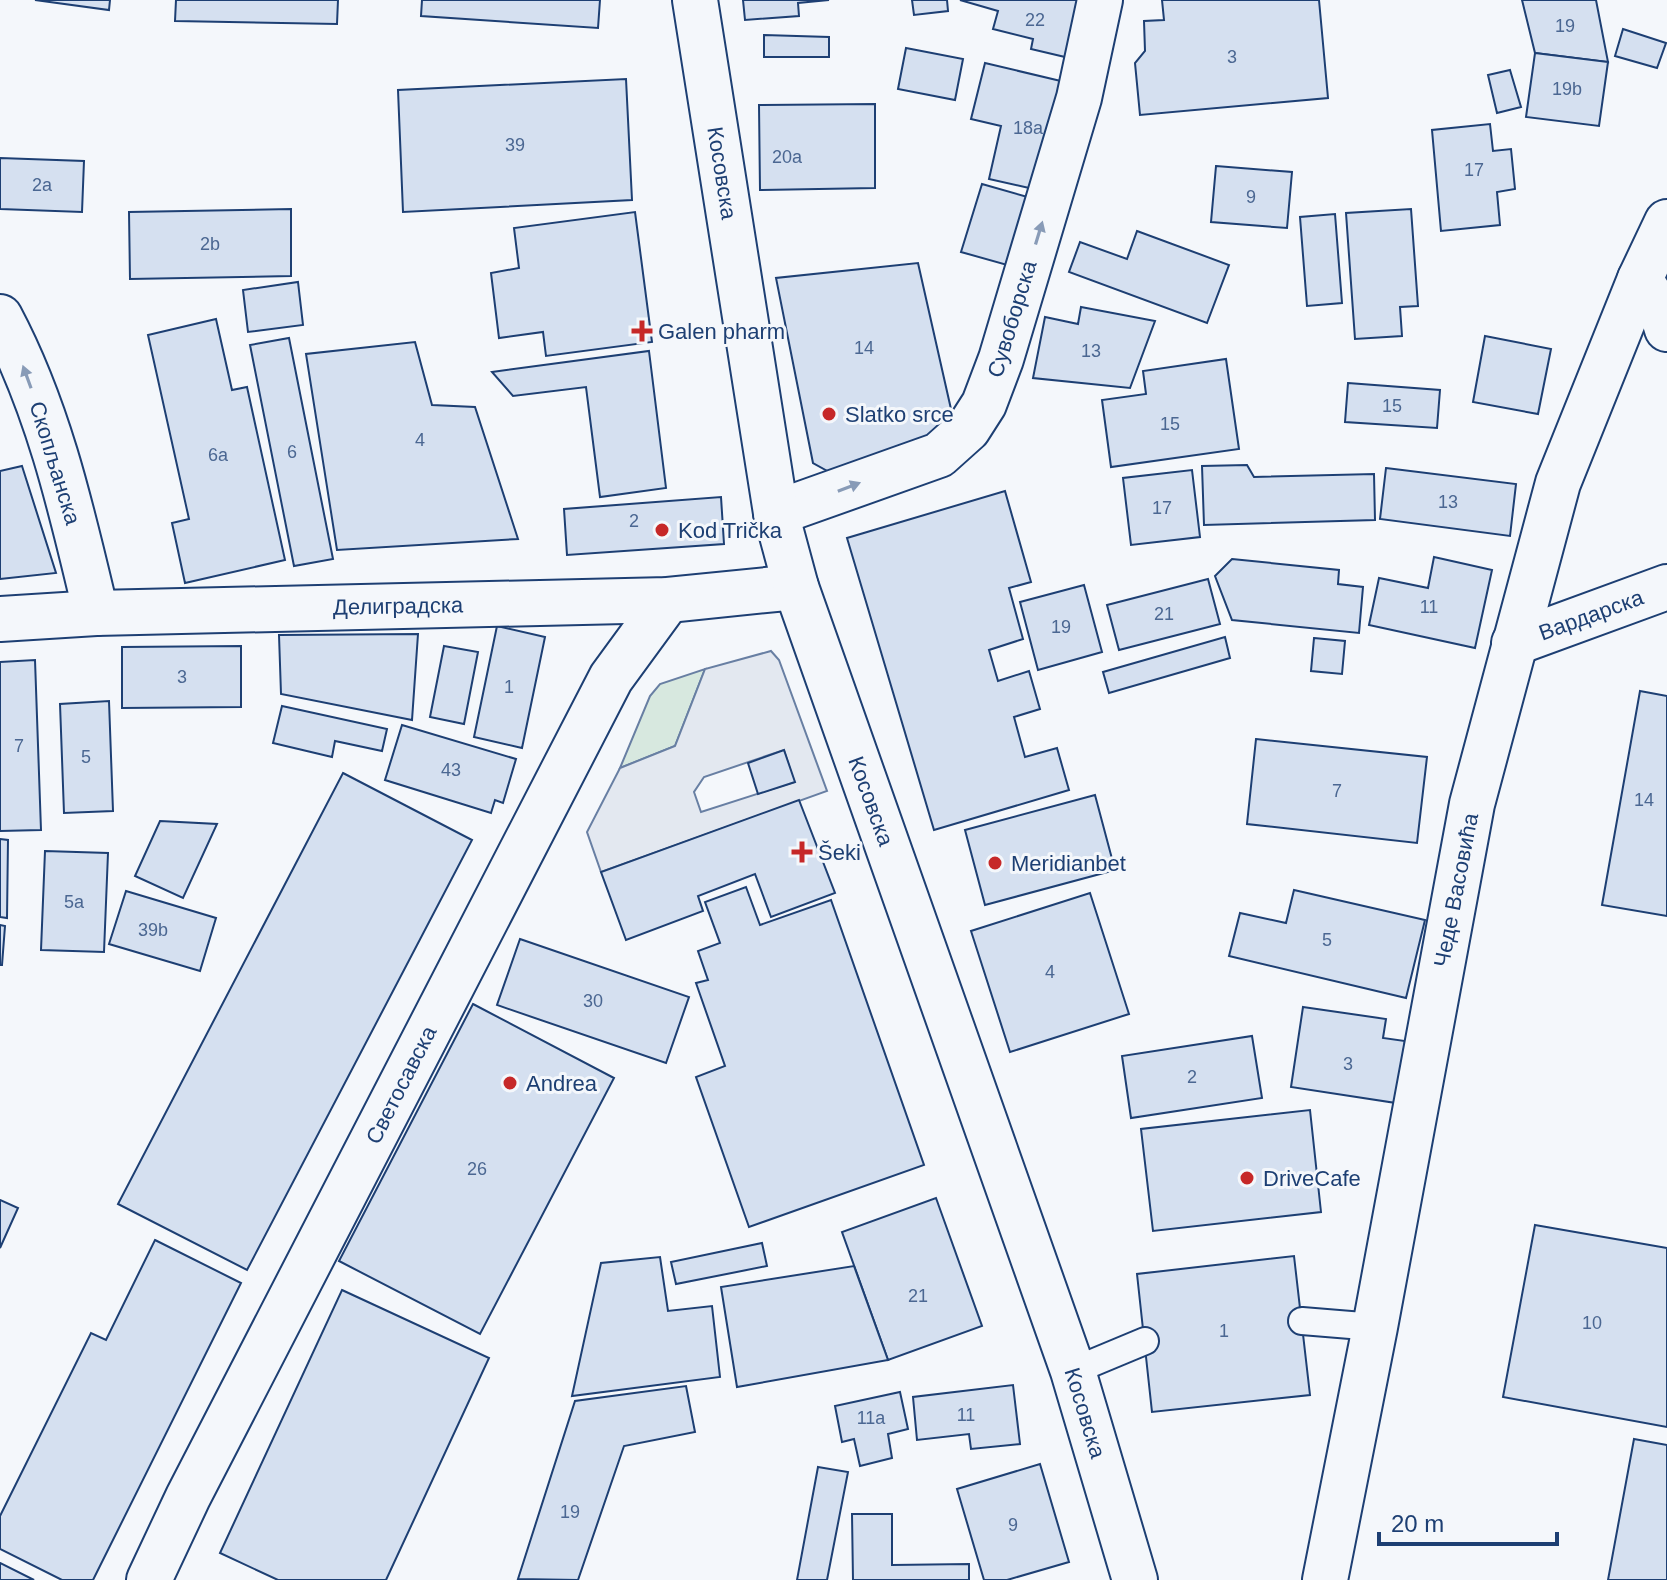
<svg xmlns="http://www.w3.org/2000/svg" width="1667" height="1580" viewBox="0 0 1667 1580" font-family="Arial,sans-serif">
<style>
.green{fill:#d7e8df;stroke:#687fa3;stroke-width:2}
.parking{fill:#e3e8f0;stroke:#687fa3;stroke-width:2;fill-rule:evenodd}
.building{fill:#d5e0f0;stroke:#1d3f73;stroke-width:2}
.lines{fill:none;stroke-linecap:round;stroke-linejoin:round}
.lane-casing{stroke:#1d3f73;stroke-width:30}
.street-casing{stroke:#1d3f73;stroke-width:48}
.secondary-casing{stroke:#1d3f73;stroke-width:48}
.lane{stroke:#f4f7fb;stroke-width:26}
.street{stroke:#f4f7fb;stroke-width:44}
.secondary{stroke:#f4f7fb;stroke-width:44}
.oneway{fill:#889bb7}
.poi-dot{fill:#c62828;stroke:#f4f7fb;stroke-width:3}
.labels{text-anchor:middle;dominant-baseline:central;stroke-width:6;stroke-linejoin:round;paint-order:stroke}
.number-label{font-size:18px;fill:#4b6792}
.street-label{font-size:22px;fill:#1d3f73;stroke:#f4f7fb}
.poi-label{font-size:22px;fill:#1d3f73;stroke:#f4f7fb;text-anchor:start}
</style>
<rect width="100%" height="100%" fill="#f4f7fb"/>
<!-- green -->
<path class="green" d="M705,669L675,746L620,768L650,696L660,684Z"/>
<!-- parking -->
<path class="parking" d="M771,651L779,660L827,791L601,872L587,832L620,768L675,746L705,669ZM784,750L794,782L701,812L694,792L704,777Z"/>
<!-- building -->
<g class="building">
<path d="M35,0H110L109,10Z"/>
<path d="M176,0H338L337,24L175,21Z"/>
<path d="M422,0H600L598,28L421,16Z"/>
<path d="M743,0H829L798,3L799,16L745,20Z"/>
<path d="M912,0H947L948,11L914,15Z"/>
<path d="M960,0H1079L1065,57L1031,49L1033,39L993,29L998,11Z"/>
<path d="M1162,0H1319L1328,98L1140,115L1135,63L1145,51L1144,21L1164,20Z"/>
<path d="M1522,0H1596L1608,62L1535,53Z"/>
<path d="M1623,29L1666,43L1657,68L1615,56Z"/>
<path d="M764,35L829,37V57H764Z"/>
<path d="M906,48L963,59L955,100L898,89Z"/>
<path d="M1535,53L1608,62L1599,126L1526,117Z"/>
<path d="M985,63L1065,82L1038,190L989,179L1001,126L971,119Z"/>
<path d="M1510,70L1521,107L1497,113L1488,75Z"/>
<path d="M626,79L632,200L403,212L398,90Z"/>
<path d="M875,104V188L760,190L759,105Z"/>
<path d="M1490,124L1493,151L1511,149L1515,189L1497,192L1500,225L1441,231L1432,130Z"/>
<path d="M0,158L84,161L82,212L0,209Z"/>
<path d="M1216,166L1292,172L1287,228L1211,222Z"/>
<path d="M982,184L1038,200L1018,268L961,252Z"/>
<path d="M291,209V276L130,279L129,212Z"/>
<path d="M1411,209L1418,306L1400,307L1402,336L1355,339L1346,213Z"/>
<path d="M635,212L652,342L546,356L543,332L499,338L491,273L519,268L514,228Z"/>
<path d="M1335,214L1342,303L1307,306L1300,217Z"/>
<path d="M1137,231L1229,265L1207,323L1069,272L1080,242L1127,259Z"/>
<path d="M918,263L953,418L944,437L831,473L813,463L776,278Z"/>
<path d="M298,282L303,325L248,332L243,290Z"/>
<path d="M1081,307L1155,321L1130,388L1033,378L1045,317L1078,324Z"/>
<path d="M216,319L232,390L247,387L285,560L185,583L172,523L189,519L148,335Z"/>
<path d="M1485,336L1551,349L1538,414L1473,402Z"/>
<path d="M289,338L333,559L294,566L250,345Z"/>
<path d="M415,342L432,405L475,407L518,539L337,550L306,354Z"/>
<path d="M649,351L666,488L600,497L586,387L513,396L492,372Z"/>
<path d="M1226,359L1239,449L1111,467L1102,400L1146,394L1143,371Z"/>
<path d="M1348,383L1440,390L1437,428L1345,422Z"/>
<path d="M1247,465L1254,477L1374,474L1375,520L1204,525L1202,466Z"/>
<path d="M22,466L56,573L0,579V471Z"/>
<path d="M1386,468L1516,484L1510,536L1380,519Z"/>
<path d="M1192,470L1200,537L1131,545L1123,478Z"/>
<path d="M1005,491L1031,582L1009,588L1023,639L989,650L998,681L1029,671L1040,709L1014,717L1025,757L1057,748L1069,790L934,830L847,538Z"/>
<path d="M721,497L724,544L567,555L564,509Z"/>
<path d="M1434,557L1492,570L1475,648L1369,625L1379,578L1428,588Z"/>
<path d="M1232,559L1339,570L1338,584L1363,587L1359,633L1232,620L1215,576Z"/>
<path d="M1208,579L1220,624L1119,650L1107,605Z"/>
<path d="M1084,585L1102,652L1038,670L1020,602Z"/>
<path d="M497,626L545,637L522,748L474,737Z"/>
<path d="M418,634L412,720L281,694L279,635Z"/>
<path d="M1225,637L1230,658L1109,693L1103,672Z"/>
<path d="M1314,638L1345,641L1342,674L1311,671Z"/>
<path d="M241,646V707L122,708V647Z"/>
<path d="M444,646L478,652L464,724L430,717Z"/>
<path d="M35,660L41,830L0,831V662Z"/>
<path d="M1640,691L1667,696V916L1602,905Z"/>
<path d="M109,701L113,811L64,813L60,704Z"/>
<path d="M282,706L387,729L382,751L335,741L332,757L273,743Z"/>
<path d="M402,725L516,759L503,803L495,800L491,813L385,780Z"/>
<path d="M1256,739L1427,757L1417,843L1247,824Z"/>
<path d="M784,750L795,782L758,794L748,763Z"/>
<path d="M343,773L472,840L247,1270L118,1204Z"/>
<path d="M1095,795L1115,870L985,905L965,830Z"/>
<path d="M799,800L835,893L771,917L755,874L698,896L703,911L626,940L601,872Z"/>
<path d="M160,821L217,824L183,898L135,876Z"/>
<path d="M0,839L8,840L7,918L0,917Z"/>
<path d="M45,851L108,853L104,952L41,950Z"/>
<path d="M746,887L760,925L831,900L924,1165L749,1227L696,1077L725,1066L696,983L708,980L698,951L720,943L705,902Z"/>
<path d="M1294,890L1425,920L1406,998L1229,956L1240,913L1286,923Z"/>
<path d="M126,891L216,918L200,971L109,944Z"/>
<path d="M1090,893L1129,1014L1010,1052L971,931Z"/>
<path d="M0,925L5,926L2,965H0Z"/>
<path d="M520,939L689,997L666,1063L497,1005Z"/>
<path d="M473,1004L614,1078L480,1334L339,1261Z"/>
<path d="M1303,1007L1386,1019L1383,1038L1405,1041L1396,1103L1291,1087Z"/>
<path d="M1252,1036L1262,1098L1131,1118L1122,1056Z"/>
<path d="M1310,1110L1321,1212L1153,1231L1141,1129Z"/>
<path d="M936,1198L982,1326L888,1360L842,1232Z"/>
<path d="M0,1200L18,1208L0,1248Z"/>
<path d="M1535,1225L1667,1248V1427L1503,1397Z"/>
<path d="M155,1240L241,1283L93,1580H62L0,1549V1516L91,1333L106,1340Z"/>
<path d="M762,1243L767,1266L676,1284L671,1262Z"/>
<path d="M1294,1256L1310,1395L1152,1412L1137,1274Z"/>
<path d="M660,1257L668,1311L712,1306L720,1377L572,1396L601,1263Z"/>
<path d="M854,1266L888,1360L737,1387L721,1287Z"/>
<path d="M342,1290L489,1358L386,1580H278L220,1553Z"/>
<path d="M1013,1385L1020,1444L971,1449L969,1434L917,1440L913,1397Z"/>
<path d="M686,1386L695,1432L624,1446L578,1580L518,1579L575,1401Z"/>
<path d="M900,1392L908,1429L888,1434L892,1458L860,1466L854,1439L842,1442L835,1406Z"/>
<path d="M1634,1439L1667,1445V1580H1608Z"/>
<path d="M1040,1464L1069,1562L1007,1580H984L957,1489Z"/>
<path d="M818,1467L848,1472L827,1580H797Z"/>
<path d="M852,1514H892V1565L969,1564V1580H853Z"/>
<path d="M0,1563L34,1580H0Z"/>
</g>
<g class="lines">
<!-- lane casing -->
<g class="lane-casing">
<g id="lane">
<path d="M1302,1321L1375,1327"/>
<path d="M1073,1371L1145,1341"/>
</g>
</g>
<!-- street casing -->
<g class="street-casing">
<g id="street">
<path d="M1640,279L1663,316L1667,329"/>
<path d="M0,317C49,409 72,512 96,613"/>
<path d="M776,513L939,455L968,429L984,404L1001,359L1079,98L1100,0"/>
<path d="M0,619L96,613L668,600L796,587"/>
<path d="M1514,643L1667,587"/>
<path d="M149,1580L188,1497L611,678L668,600"/>
</g>
</g>
<!-- secondary casing -->
<g class="secondary-casing">
<g id="secondary">
<path d="M695,0L776,513L796,587L1073,1371L1135,1580"/>
<path d="M1325,1580L1375,1327L1472,804L1558,483L1640,279L1667,222"/>
</g>
</g>
<!-- lane -->
<use href="#lane" class="lane"/>
<!-- street -->
<use href="#street" class="street"/>
<!-- secondary -->
<use href="#secondary" class="secondary"/>
</g>
<!-- one-way arrows -->
<defs><path id="oneway-solid" d="M-6-.8H1V-3.2L6.5 0L1 3.2V.8H-6Z" transform="scale(2)"/></defs>
<g class="oneway">
<use href="#oneway-solid" transform="translate(1039 233) rotate(-73)"/>
<use href="#oneway-solid" transform="translate(27 377) rotate(-110)"/>
<use href="#oneway-solid" transform="translate(849 487) rotate(-21)"/>
</g>
<!-- markers -->
<g class="poi-dot">
<path d="M638 319h8v8h8v8h-8v8h-8v-8h-8v-8h8z"/>
<circle cx="829" cy="414" r="8"/>
<circle cx="662" cy="530" r="8"/>
<path d="M798 840h8v8h8v8h-8v8h-8v-8h-8v-8h8z"/>
<circle cx="995" cy="863" r="8"/>
<circle cx="510" cy="1083" r="8"/>
<circle cx="1247" cy="1178" r="8"/>
</g>
<g class="labels">
<!-- number labels -->
<g class="number-label">
<text x="1035" y="20">22</text>
<text x="1565" y="26">19</text>
<text x="1232" y="57">3</text>
<text x="1567" y="89">19b</text>
<text x="1028" y="128">18a</text>
<text x="515" y="145">39</text>
<text x="787" y="157">20a</text>
<text x="1474" y="170">17</text>
<text x="42" y="185">2a</text>
<text x="1251" y="197">9</text>
<text x="210" y="244">2b</text>
<text x="864" y="348">14</text>
<text x="1091" y="351">13</text>
<text x="1392" y="406">15</text>
<text x="1170" y="424">15</text>
<text x="420" y="440">4</text>
<text x="292" y="452">6</text>
<text x="218" y="455">6a</text>
<text x="1448" y="502">13</text>
<text x="1162" y="508">17</text>
<text x="634" y="521">2</text>
<text x="1429" y="607">11</text>
<text x="1164" y="614">21</text>
<text x="1061" y="627">19</text>
<text x="182" y="677">3</text>
<text x="509" y="687">1</text>
<text x="19" y="746">7</text>
<text x="86" y="757">5</text>
<text x="451" y="770">43</text>
<text x="1337" y="791">7</text>
<text x="1644" y="800">14</text>
<text x="74" y="902">5a</text>
<text x="153" y="930">39b</text>
<text x="1327" y="940">5</text>
<text x="1050" y="972">4</text>
<text x="593" y="1001">30</text>
<text x="1348" y="1064">3</text>
<text x="1192" y="1077">2</text>
<text x="477" y="1169">26</text>
<text x="918" y="1296">21</text>
<text x="1592" y="1323">10</text>
<text x="1224" y="1331">1</text>
<text x="966" y="1415">11</text>
<text x="871" y="1418">11a</text>
<text x="570" y="1512">19</text>
<text x="1013" y="1525">9</text>
</g>
<!-- street labels -->
<g class="street-label">
<text transform="translate(722 173) rotate(81)">Косовска</text>
<text transform="translate(1012 319) rotate(-73)">Сувоборска</text>
<text transform="translate(55 463) rotate(73)">Скопљанска</text>
<text transform="translate(398 606) rotate(-1)">Делиградска</text>
<text transform="translate(1591 615) rotate(-20)">Вардарска</text>
<text transform="translate(871 801) rotate(70)">Косовска</text>
<text transform="translate(1456 890) rotate(-79)">Чеде Васовића</text>
<text transform="translate(401 1085) rotate(-63)">Светосавска</text>
<text transform="translate(1085 1413) rotate(73)">Косовска</text>
</g>
<!-- poi labels -->
<g class="poi-label">
<text x="658" y="331">Galen pharm</text>
<text x="845" y="414">Slatko srce</text>
<text x="678" y="530">Kod Trička</text>
<text x="818" y="852">Šeki</text>
<text x="1011" y="863">Meridianbet</text>
<text x="526" y="1083">Andrea</text>
<text x="1263" y="1178">DriveCafe</text>
</g>
</g>
<!-- scale -->
<path d="M1379 1532v12h178v-12" fill="none" stroke="#1d3f73" stroke-width="4"/>
<text x="1391" y="1532" font-size="24" fill="#1d3f73" stroke="#f4f7fb" stroke-width="6" paint-order="stroke">20 m</text>
</svg>
